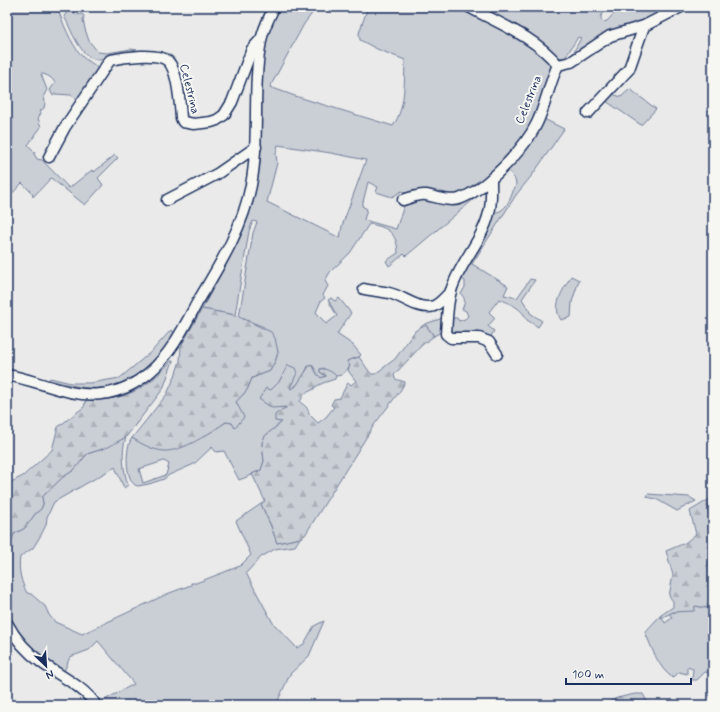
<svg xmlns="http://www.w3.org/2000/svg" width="720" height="712" viewBox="0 0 720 712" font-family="Mynerve,sans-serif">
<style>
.grass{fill:#caced5;stroke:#727e9a;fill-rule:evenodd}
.forest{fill:url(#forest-firs);stroke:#727e9a}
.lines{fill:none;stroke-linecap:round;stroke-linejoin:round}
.minor-casing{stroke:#1b2f5e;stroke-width:13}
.minor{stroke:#f6f6f2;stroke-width:10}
.labels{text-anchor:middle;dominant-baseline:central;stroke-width:4;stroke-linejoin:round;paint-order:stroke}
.street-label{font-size:12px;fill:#1b2f5e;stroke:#f6f6f2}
</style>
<defs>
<pattern id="forest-firs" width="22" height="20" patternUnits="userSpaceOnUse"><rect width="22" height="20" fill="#caced5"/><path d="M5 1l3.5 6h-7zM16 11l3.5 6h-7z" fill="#adb1b9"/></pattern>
</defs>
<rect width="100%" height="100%" fill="#e9eae9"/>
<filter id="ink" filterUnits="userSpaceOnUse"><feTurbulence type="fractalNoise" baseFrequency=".025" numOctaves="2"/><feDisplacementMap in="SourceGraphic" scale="8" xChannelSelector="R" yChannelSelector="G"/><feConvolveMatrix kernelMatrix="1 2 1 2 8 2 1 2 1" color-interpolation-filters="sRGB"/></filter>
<g filter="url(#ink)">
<!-- grass -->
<g class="grass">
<path d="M7,7H57C63,23 70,42 81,55C87,63 94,61 100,72L80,101L71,95L55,94L53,96L50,90L55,83C53,78 46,74 41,74L47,90L44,95L45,103L44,108L40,111L41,113L38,118L41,127L28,145L35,152L34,154L37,159L42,160L69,188L92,170L94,172L115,155L118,158L98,178L103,185L85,205L51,178L33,197L32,193L22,183L7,199Z"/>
<path d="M279,7H317L304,24L270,87L295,96L393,126C406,107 404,82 405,60L377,49L360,40L359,33L368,7H465L539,48L551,62L552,67L551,74L532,125L514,150L486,179L458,195L408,194L402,191L392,197L376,192L378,187L368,182L362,206L367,209L364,220L396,229L405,203L408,200L450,199L486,183V189L406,256L404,254L389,266L386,261L398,253C397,232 387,227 369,224L350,253L330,272L325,281L328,286L323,295L325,298L321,301L316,312L326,324L337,316L328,300L331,298L335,301L339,298L351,313L337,334L353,345L361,355L359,357L347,361L350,366L342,375L336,376L323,368L320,369V372L326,376L321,378L317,374L313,366H308C305,374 299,385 291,389L290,388L288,365L279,382L271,390L278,407H286V408L275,415L283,421L265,436L262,443L264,461L261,470L252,474V475L239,480L224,451L216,452L212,447L194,464L169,475L164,479L149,484L138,486L135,485C125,478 125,447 132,438L149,447L179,448L209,433L226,422L232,423L235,428L236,402L247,390L252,378L270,371L276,359L278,352L264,327L239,317L253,233L257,222L253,221L249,231L235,315L202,309L240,238L253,203L260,163L261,91L264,54L268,29ZM278,145L331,153L366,160L342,226L340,238L267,202L277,163L276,153ZM164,461L169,464L166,475L143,483L139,469Z"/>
<path d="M474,7H608L601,16V19L604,22L607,21L620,7H658L656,13L652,17L613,30L601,36L570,59L581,38L578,37L565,58L555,57Z"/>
<path d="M71,8L76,15L82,14L84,16L83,20L85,29L89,41L98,52L107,53L131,49L137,50L136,54C123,56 111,59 99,60C81,60 71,29 64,16Z"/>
<path d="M630,89L656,109L641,125L603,99L610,93L621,97Z"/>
<path d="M540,117L564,129L533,174L516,195L472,264L508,286L504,295L517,298L530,279L535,280L522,299L529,310L530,313L542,321L538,327L527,320C523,309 510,303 499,299L489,312L495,318L488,326L494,331L490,338L471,333L453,332L451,329L449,318H457L459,321L465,319L468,316L466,311L462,309C465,303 466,299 461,294L465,287V281L460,278L492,212C504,214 510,201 513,191C514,189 516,187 516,185C516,180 512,174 508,171L504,173Z"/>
<path d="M571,276L579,280L572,302L571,317L561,320C551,305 564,289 571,276Z"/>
<path d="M445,314L443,331L434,336L425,324L440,319Z"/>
<path d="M171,330L175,333C154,363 129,391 89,388C76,387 62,383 49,380L50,378L71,383H90L120,378L152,351Z"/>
<path d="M126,437C121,452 123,469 128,485L124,488L115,467L54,502L47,517L46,525L41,535L33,548L20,557C18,570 21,582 27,593L31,594L45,606L49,615L55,622L82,634L167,594L191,585V583H196L240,566L251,555L236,521L261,504L271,526L277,543L300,538L295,546L275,549L261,557L246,573L273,623L297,648L304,644L314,626L324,621L309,656L290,674L276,705H100L99,703L134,684L98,641L89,650L70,657L63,674L28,647L10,622L7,616V539H11L14,534L25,528L35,514L41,509L43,504L42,497L63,477L74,470L87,454L108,447Z"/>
<path d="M648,494L689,497L696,501L677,511L656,499L647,497Z"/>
<path d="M695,606L713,609V624H710L711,636H713V673L705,672L697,680H692L693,669L687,667V674L679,672L673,678C658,668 652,648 645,632L661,615L665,623L672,618L669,613L681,611Z"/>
<path d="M635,694H643L649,705H603L617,698Z"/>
</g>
<!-- forest -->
<g class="forest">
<path d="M202,309L235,315L271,332L275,338L278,352L276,359L270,371L252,378L247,390L236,402L244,417L235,428L232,423L226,422C211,432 183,452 164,451C152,450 142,444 132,438L167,394L175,376L180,361L181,346Z"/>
<path d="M425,324L434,336L422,345L394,375L395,379L405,382L400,391L374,425L305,535L300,538L277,543L271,526L261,504L265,501L252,474L261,470L264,461L262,443L265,436L282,422L275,421V415L281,410L286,408V407L272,408L259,399L266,388L271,390L279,382L288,365L295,368L297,373L290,388L292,389L296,386L310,365L313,366L317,374L321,378L326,376L320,372V369C325,368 333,372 336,376L335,379L323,383L315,387L314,389L304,394L300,402C305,406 308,407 309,414L318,423L326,417L334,407L331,405L334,399L340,398L347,384L349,383L351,385L356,381L349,372L348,369L350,366L347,361L359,357L371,374H375L395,359L415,331Z"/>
<path d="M171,361H173L163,389L126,437L108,447L87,454L74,470L63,477L42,497L43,504L41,509L35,514L25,528L14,534L12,540L7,539V487L11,482L23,476L52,450L58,427L84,407L86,400C124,401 146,390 171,361Z"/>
<path d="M713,497V609L695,606L694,611L673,612L661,618V615L673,607V601L669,596L673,575L666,551L685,543L696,534L690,511Z"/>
</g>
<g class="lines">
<!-- minor casing -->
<g class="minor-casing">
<g id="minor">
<path d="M558,65L571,62L610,36L644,26L681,7"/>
<path d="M588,113L629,69L644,26"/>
<path d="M49,157L65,127L110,60C123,57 158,52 168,61C178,71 180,104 181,118L183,122L194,124L211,122L217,120L224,115L232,102L252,49L261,39"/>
<path d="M491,179C491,190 492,203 489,213C482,242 459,263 451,291C447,304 447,320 446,334L451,338H479L489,342L497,354"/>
<path d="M167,200L217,174L256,147"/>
<path d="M403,200C410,198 418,194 426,195C437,197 449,202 459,199C486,190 525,148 537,123C546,104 549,84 558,65C535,37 500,24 469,7"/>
<path d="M364,289C372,291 381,291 389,293C403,296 419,311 434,306C441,303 446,296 451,291"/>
<path d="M7,375C38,380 70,398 101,394C120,392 136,384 150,372C171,354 184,327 197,303C219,266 243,228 251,185C260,138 252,88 261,41C263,29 269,18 274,7"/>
<path d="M7,623C16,640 27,652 42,663C60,676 83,686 96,705"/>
</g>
</g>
<!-- minor -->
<use href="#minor" class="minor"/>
</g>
</g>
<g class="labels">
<!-- street labels -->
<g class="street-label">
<text transform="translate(189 89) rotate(76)">Celestrina</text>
<text transform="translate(529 100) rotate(-68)">Celestrina</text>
</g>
</g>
<!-- margin -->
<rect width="720" height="712" fill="none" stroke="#f6f6f2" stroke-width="24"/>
<rect x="12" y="12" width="696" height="688" fill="none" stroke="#1b2f5e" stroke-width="1.5" filter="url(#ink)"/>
<!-- north arrow -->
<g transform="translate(46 666) rotate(155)" stroke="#f6f6f2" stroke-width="3" paint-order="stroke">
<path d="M0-3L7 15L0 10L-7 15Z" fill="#1b2f5e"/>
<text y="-6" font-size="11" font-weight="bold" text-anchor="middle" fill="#1b2f5e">N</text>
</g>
<!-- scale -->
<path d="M566 678v6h125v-6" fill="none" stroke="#1b2f5e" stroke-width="2"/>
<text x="572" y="678" font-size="12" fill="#1b2f5e" stroke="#f6f6f2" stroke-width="3" paint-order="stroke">100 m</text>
</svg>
